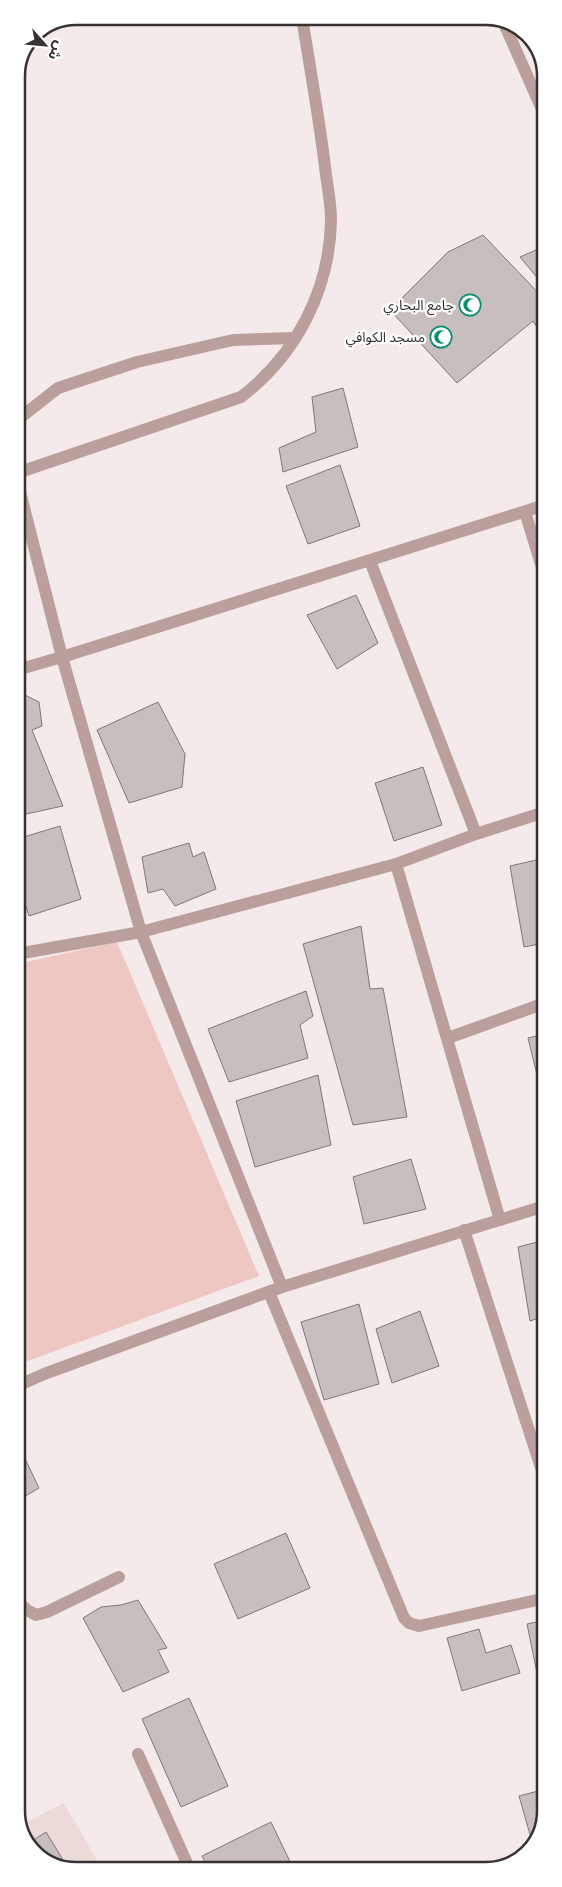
<svg xmlns="http://www.w3.org/2000/svg" width="562" height="1887" viewBox="0 0 562 1887" font-family="Ubuntu,'Noto Sans Arabic',sans-serif">
<style>
.built{fill:#ebdad8}
.green{fill:#eec6c2}
.building{fill:#c7bebd;stroke:#807777}
.lines{fill:none;stroke-linecap:round;stroke-linejoin:round}
.minor{stroke:#ba9f9d;stroke-width:12}
.labels{text-anchor:middle;dominant-baseline:central;stroke-width:4.5;stroke-linejoin:round;paint-order:stroke}
.poi-label{font-size:14px;fill:#363332;stroke:#fff;text-anchor:end}
.rim{fill:none;stroke:#363332;stroke-width:2.5}
</style>
<rect width="100%" height="100%" fill="#f4eae9"/>
<!-- built -->
<path class="built" d="M64,1803L103,1871H72L36,1856L20,1826Z"/>
<!-- green -->
<path class="green" d="M117,942L259,1276L17,1365V964Z"/>
<!-- building -->
<g class="building">
<path d="M483,235L545,300V327L540,332L533,321L457,383L390,310L448,252Z"/>
<path d="M545,246V287L520,257Z"/>
<path d="M343,388L358,447L283,472L279,448L316,432L312,397Z"/>
<path d="M340,465L360,526L308,544L286,486Z"/>
<path d="M356,595L378,643L337,669L307,615Z"/>
<path d="M17,691L39,702L42,726L32,730L63,806L17,816Z"/>
<path d="M158,702L185,754L182,787L129,803L97,730Z"/>
<path d="M423,767L442,825L394,841L375,783Z"/>
<path d="M60,826L81,899L29,916L17,881V839Z"/>
<path d="M189,843L193,857L204,852L216,889L175,906L163,889L148,893L142,857Z"/>
<path d="M545,858V943L524,947L510,866Z"/>
<path d="M361,926L370,989L383,988L407,1117L353,1125L303,944Z"/>
<path d="M306,991L313,1016L300,1025L308,1058L229,1082L208,1029Z"/>
<path d="M545,1034V1086L540,1087L528,1038Z"/>
<path d="M318,1075L331,1145L255,1167L236,1101Z"/>
<path d="M411,1159L426,1209L364,1224L353,1177Z"/>
<path d="M545,1240V1316L530,1321L518,1247Z"/>
<path d="M359,1304L379,1384L324,1400L301,1322Z"/>
<path d="M420,1311L439,1366L392,1383L376,1329Z"/>
<path d="M17,1442L39,1488L17,1501Z"/>
<path d="M286,1533L310,1588L238,1619L214,1564Z"/>
<path d="M138,1600L167,1648L158,1650L169,1672L123,1692L83,1618L101,1607L121,1605Z"/>
<path d="M546,1620V1682L539,1683L527,1624Z"/>
<path d="M479,1629L486,1653L511,1645L520,1673L462,1691L447,1638Z"/>
<path d="M189,1698L228,1786L181,1807L142,1719Z"/>
<path d="M546,1701V1717L542,1718L538,1703Z"/>
<path d="M546,1789V1811L533,1845L519,1796Z"/>
<path d="M271,1822L294,1870H209L202,1856Z"/>
<path d="M46,1832L69,1870L36,1856L29,1843Z"/>
</g>
<g class="lines">
<!-- minor -->
<g class="minor">
<path d="M503,21L545,116"/>
<path d="M16,421L58,388L137,362L233,340L295,338"/>
<path d="M17,473L241,397C296,355 330,290 331,220C331,205 328,189 326,175C320,122 310,69 302,17"/>
<path d="M17,480L62,657L141,932L282,1287"/>
<path d="M525,512L545,577"/>
<path d="M370,561L476,834"/>
<path d="M17,670L62,657L545,505"/>
<path d="M396,864L500,1220"/>
<path d="M17,954L141,932L396,864L476,834L545,812"/>
<path d="M448,1038L545,1003"/>
<path d="M464,1230L546,1483"/>
<path d="M269,1292L404,1618L409,1623L419,1626L546,1598"/>
<path d="M17,1386L44,1374L282,1287L545,1206"/>
<path d="M17,1601L27,1610L36,1615L47,1612L119,1577"/>
<path d="M138,1754L190,1870"/>
</g>
</g>
<!-- icons -->
<defs>
<g id="mosque-ring" transform="scale(1.125)"><circle r="9.5" fill="#fff" stroke="#098d74" stroke-width="1.5"/><path d="M3.5-4.9A6 6 0 1 0 3.5 4.9A5 5 0 1 1 3.5-4.9Z" fill="#098d74"/></g>
</defs>
<g fill-rule="evenodd">
<use href="#mosque-ring" x="470" y="305"/>
<use href="#mosque-ring" x="441" y="337"/>
</g>
<g class="labels">
<!-- poi labels -->
<g class="poi-label">
<text x="454" y="305">جامع البحاري</text>
<text x="425" y="337">مسجد الكوافي</text>
</g>
</g>
<!-- crop -->
<path d="M0 0H562V1887H0ZM76 25H486A51 51 0 0 1 537 76V1811A51 51 0 0 1 486 1862H76A51 51 0 0 1 25 1811V76A51 51 0 0 1 76 25Z" fill="#fff" fill-rule="evenodd"/>
<path class="rim" d="M76 25H486A51 51 0 0 1 537 76V1811A51 51 0 0 1 486 1862H76A51 51 0 0 1 25 1811V76A51 51 0 0 1 76 25Z"/>
<!-- north arrow -->
<g transform="translate(45 45) rotate(117)" stroke="#ffffff" stroke-width="4" paint-order="stroke">
<path d="M0-4L9 19L0 12L-9 19Z" fill="#363332"/>
<text y="-8" font-size="14" font-weight="bold" text-anchor="middle" fill="#363332">ش</text>
</g>
</svg>
